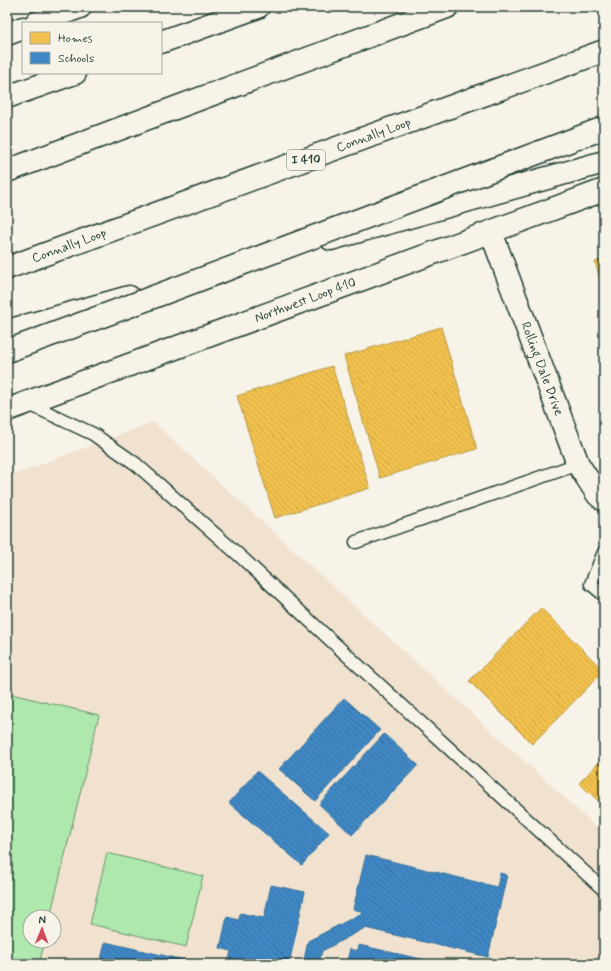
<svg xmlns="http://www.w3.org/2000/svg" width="611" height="971" viewBox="0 0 611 971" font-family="Mynerve,sans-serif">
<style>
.built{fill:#f1e2cf;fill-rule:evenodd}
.pitch{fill:#aee8ac;stroke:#669270}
.homes{fill:url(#homes-back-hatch);stroke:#b39946}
.schools{fill:url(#schools-back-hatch);stroke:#35729a}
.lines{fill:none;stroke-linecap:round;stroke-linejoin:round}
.service-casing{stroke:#1f3d34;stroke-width:15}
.minor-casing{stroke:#1f3d34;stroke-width:25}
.secondary-casing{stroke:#1f3d34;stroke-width:25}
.motorway-casing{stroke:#1f3d34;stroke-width:25}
.service{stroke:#f7f3e8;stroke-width:12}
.minor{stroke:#f7f3e8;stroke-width:22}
.secondary{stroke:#f7f3e8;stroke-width:22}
.motorway{stroke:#f7f3e8;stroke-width:22}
.motorway-bridge-casing{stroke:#1f3d34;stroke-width:25;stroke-linecap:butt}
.motorway-bridge{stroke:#f7f3e8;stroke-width:22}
.labels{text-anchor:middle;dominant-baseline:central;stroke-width:4;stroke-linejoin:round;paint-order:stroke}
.shield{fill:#f7f3e8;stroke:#60746a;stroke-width:1}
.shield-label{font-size:12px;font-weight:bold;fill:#1f3d34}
.street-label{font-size:13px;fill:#1f3d34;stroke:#f7f3e8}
</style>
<defs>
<pattern id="homes-back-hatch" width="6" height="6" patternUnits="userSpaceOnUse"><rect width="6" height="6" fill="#f2c14e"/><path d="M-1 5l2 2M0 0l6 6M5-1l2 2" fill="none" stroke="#cfa745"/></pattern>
<pattern id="schools-back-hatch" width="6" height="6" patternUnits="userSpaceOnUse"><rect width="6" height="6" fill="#3f88c5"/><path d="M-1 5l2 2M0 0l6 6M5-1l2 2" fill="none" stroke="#3470a1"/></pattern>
</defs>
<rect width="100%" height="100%" fill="#f7f3e8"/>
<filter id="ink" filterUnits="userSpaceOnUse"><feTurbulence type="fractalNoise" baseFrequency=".025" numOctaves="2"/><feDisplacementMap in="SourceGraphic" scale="8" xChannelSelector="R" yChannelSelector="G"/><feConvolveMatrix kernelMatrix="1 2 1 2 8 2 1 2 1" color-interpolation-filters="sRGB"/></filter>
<g filter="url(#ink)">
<!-- built -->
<path class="built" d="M153,422L604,834V964H7V477ZM30,917H54V941H30Z"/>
<!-- pitch -->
<g class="pitch">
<path d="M7,693L99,715L50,917H30V941H45L39,964H7Z"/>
<path d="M107,853L203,876L186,947L90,924Z"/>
</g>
<!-- homes -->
<g class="homes">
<path d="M604,259V293L595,262Z"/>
<path d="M441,327L477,449L380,478L344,356Z"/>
<path d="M332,366L370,488L275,518L237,396Z"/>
<path d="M541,608L604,671L532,744L469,681Z"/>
<path d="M604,757V806L579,783Z"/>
</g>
<!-- schools -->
<g class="schools">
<path d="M344,698L380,730L315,801L279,769Z"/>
<path d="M384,734L418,765L352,835L319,804Z"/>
<path d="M257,771L329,833L302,865L229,803Z"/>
<path d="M366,855L497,887L500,873L507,875L488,957L365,928L322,951L319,964H303L308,941L364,912L353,909Z"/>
<path d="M271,885L305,892L289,964H228L231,951L220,948L227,917L239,920L240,913L264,918Z"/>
<path d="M105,942L201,964H100Z"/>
<path d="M359,945L443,964H346L350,949L357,951Z"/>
</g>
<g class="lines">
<!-- service casing -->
<g class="service-casing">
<g id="service">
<path d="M27,403L93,434L136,464L241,557L337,646L604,890"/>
<path d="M356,542L578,464"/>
<path d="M604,552L591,584L604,595"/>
</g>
</g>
<!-- minor casing -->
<g class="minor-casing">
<g id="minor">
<path id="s1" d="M491,232L578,464L598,495L604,500"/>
</g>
</g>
<!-- secondary casing -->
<g class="secondary-casing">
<g id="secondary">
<path d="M36,23L80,7"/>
<path d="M7,34L23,28"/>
<path id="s2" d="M7,410L604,190"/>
</g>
</g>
<!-- motorway casing -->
<g class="motorway-casing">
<g id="motorway">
<path d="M161,42L258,7"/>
<path d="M7,97L75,73"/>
<path d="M7,171L175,108L447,7"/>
<path d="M331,239L604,162"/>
<path id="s3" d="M7,268L604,51"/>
<path d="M7,331L129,297"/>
</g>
</g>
<!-- service -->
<use href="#service" class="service"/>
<!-- minor -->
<use href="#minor" class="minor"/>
<!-- secondary -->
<use href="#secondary" class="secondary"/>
<!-- motorway -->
<use href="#motorway" class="motorway"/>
<!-- motorway-bridge casing -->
<g class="motorway-bridge-casing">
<path id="motorway-bridge" d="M7,351L124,308L604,128"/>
</g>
<!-- motorway-bridge -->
<use href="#motorway-bridge" class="motorway-bridge"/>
</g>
</g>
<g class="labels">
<!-- shield labels -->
<rect class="shield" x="287" y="150" width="38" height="20" rx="3"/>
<g class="shield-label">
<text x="306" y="160">I 410</text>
</g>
<!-- street labels -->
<g class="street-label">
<text stroke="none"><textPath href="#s3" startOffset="390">Connally Loop</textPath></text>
<text stroke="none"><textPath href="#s3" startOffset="66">Connally Loop</textPath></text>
<text stroke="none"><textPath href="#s2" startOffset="318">Northwest Loop 410</textPath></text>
<text stroke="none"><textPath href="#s1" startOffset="146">Rolling Dale Drive</textPath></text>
</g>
</g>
<!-- margin -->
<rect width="611" height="971" fill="none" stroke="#f7f3e8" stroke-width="24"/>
<rect x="12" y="12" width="587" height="947" fill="none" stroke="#1f3d34" stroke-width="1.5" filter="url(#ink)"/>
<!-- legend -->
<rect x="22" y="22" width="140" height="52" fill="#f7f3e8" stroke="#a1aaa0"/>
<rect x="30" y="32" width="20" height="12" fill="#f2c14e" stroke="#a1aaa0"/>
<text x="58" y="42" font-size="12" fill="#1f3d34">Homes</text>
<rect x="30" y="52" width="20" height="12" fill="#3f88c5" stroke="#a1aaa0"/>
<text x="58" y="62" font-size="12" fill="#1f3d34">Schools</text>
<!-- north arrow -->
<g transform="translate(42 929) rotate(1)"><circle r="19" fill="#f7f3e8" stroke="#a1aaa0"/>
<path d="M0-3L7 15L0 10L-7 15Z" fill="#d1495b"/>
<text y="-6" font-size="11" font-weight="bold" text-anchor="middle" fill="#1f3d34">N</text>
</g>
</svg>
